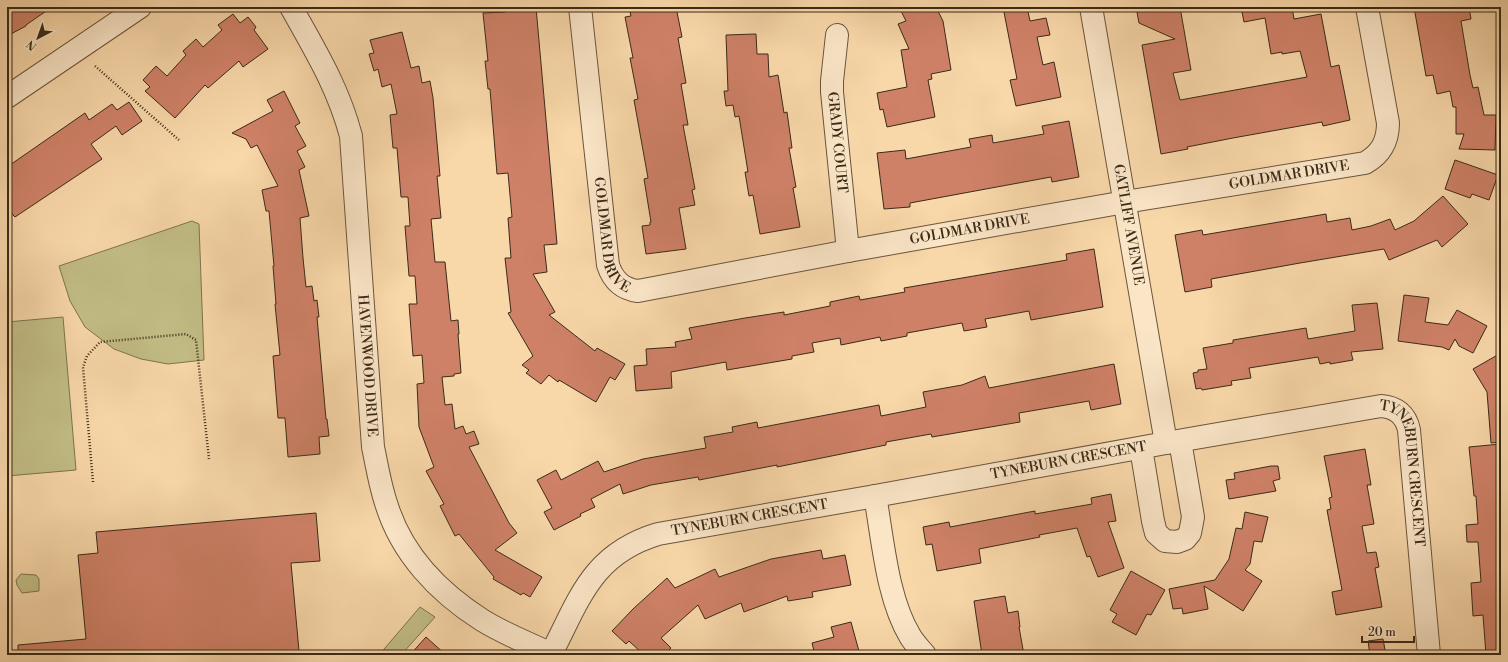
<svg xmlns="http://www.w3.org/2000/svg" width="1508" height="662" viewBox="0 0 1508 662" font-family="'Libre Bodoni',serif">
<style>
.green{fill:#c2bd85;stroke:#7e744e}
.building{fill:#cf8168;stroke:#3a2b18}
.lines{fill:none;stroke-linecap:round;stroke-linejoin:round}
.minor-casing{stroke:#6a563c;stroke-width:24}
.path{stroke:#3a2b18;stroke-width:2.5;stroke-dasharray:1 2;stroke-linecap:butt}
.minor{stroke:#fae5c7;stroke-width:22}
.labels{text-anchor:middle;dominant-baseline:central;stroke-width:3.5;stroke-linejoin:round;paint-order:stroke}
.street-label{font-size:14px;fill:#3a2b18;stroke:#fae5c7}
</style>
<rect width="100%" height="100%" fill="#f8d7a9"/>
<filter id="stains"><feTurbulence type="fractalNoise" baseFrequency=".005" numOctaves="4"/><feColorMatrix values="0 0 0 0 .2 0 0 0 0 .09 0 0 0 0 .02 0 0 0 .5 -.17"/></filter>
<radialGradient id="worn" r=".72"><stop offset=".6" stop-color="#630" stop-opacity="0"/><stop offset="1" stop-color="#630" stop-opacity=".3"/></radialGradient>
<!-- green -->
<g class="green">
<path d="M192,221L199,224L204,360L168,364L141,359L114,349L85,327L70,301L59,266Z"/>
<path d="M63,317L76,470L7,476V322Z"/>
<path d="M21,574L36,575L39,579V591L22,593L17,585L16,580Z"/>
<path d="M420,607L435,617L401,655H379Z"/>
</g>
<!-- building -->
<g class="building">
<path d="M7,7H52L26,25V26L7,36Z"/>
<path d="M536,7L557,244L544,245L547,272L533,274L555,312L549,315L595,351L597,348L625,364L615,380L610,377L596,402L559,380L558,382L549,375L541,384L526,373L529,370L522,365L533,356L508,313L511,312L505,258H511L508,218L512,217L508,173L497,174L490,89H488L485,61H488L483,13L505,12L504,9Z"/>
<path d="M629,7H676L682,37L678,38L686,83L681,84L688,125H683L695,189L692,190L695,205L679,208L686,249L646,254L642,226L650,225V222H651L644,179L648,178L634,100L638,99L630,58H633L625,17L631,16Z"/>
<path d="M899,7H936L943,21L951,70L931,74L932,79L928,80L935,117L887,127L883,109L880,110L877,93L907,87L901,50L909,49L898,24L906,21Z"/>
<path d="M1003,7H1027L1030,21L1046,18L1050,35L1037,37L1043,65L1054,62L1061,97L1016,106L1010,80L1017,79Z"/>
<path d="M1136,7H1180L1191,70L1173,73L1180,100L1307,77L1300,51L1282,54V52L1271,54L1265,18L1244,22L1241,7H1292L1294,19L1321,14L1331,67L1339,65L1350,120L1323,126L1322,122L1233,138L1187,147L1188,149L1161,154L1142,45L1175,39L1139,23Z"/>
<path d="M1414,7H1469L1471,19L1461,21L1470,75L1473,88L1478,87L1484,115H1496L1495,150L1459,149L1464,134H1456V107H1453L1450,91L1437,94L1433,75L1426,76Z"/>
<path d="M233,14L240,23L248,17L256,27L254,30L268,49L243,67L239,61L208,88L205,85L175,118L145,91L150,87L143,80L156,66L167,76L186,55L183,51L196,39L203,47L222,30L218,25Z"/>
<path d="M402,32L411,68L419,66L422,83L430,81L433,98L440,176H437L441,218L431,219L435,262H445L451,321L458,320L459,334H458L461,373L454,374V376L442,377L445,405L452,404L455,429L463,426L466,434L474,431L479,444L469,447L509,523L517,533L495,550L542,577L530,597L523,593L521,595L493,579L494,577L459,534L455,536L440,506L444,504L426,471L434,467L419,427L417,384L424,383L422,355L413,356L409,304H417L415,276H409L405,226H410L408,197H401L397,148H393L390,115L397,114L391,84L382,87L378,69L374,71L369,54L374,53L370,40Z"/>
<path d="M756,34L757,54H768L769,77L778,75L784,113L787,112L792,148H789L796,187L793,188L800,227L760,234L753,195L749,196L745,172H748L739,116L735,117L733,105L726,106L724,91H728L726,35Z"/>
<path d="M284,91L300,123L295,126L306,146L297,151L305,167L299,170L309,216L300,218L303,258L306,287L312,286L314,301L317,300L319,317H317L326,419H327L329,436L319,437L320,454L288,457L285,418H278L273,356L280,355L275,304H276L273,266H274L269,211H266L262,190L278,186L257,145L251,148L246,139L232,133L273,111L267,100Z"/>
<path d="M129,102L142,121L122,135L116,126L91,144L102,159L15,217L13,215L7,206V167L85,113L89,120L112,104L117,110Z"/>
<path d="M1069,121L1079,177L1052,182L1051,177L910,203V207L884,209L877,153L905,150L906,159L971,147L969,139L992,135L993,143L1044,134L1042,126Z"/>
<path d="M1455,160L1498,175L1489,200L1472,194L1470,198L1445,189Z"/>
<path d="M1443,196L1468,224L1442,247L1437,240L1389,260L1384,249L1300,263L1211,279L1212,287L1185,292L1175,235L1202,230L1203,235L1326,214L1327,222L1350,218L1352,230L1371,226L1390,219L1395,230L1414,221Z"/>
<path d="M1094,249L1103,307L1031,320L1029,311L985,319L987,327L964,331L962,323L907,333V336L881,341L880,337L841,345L840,338L812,343L814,352L792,356V359L727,370L726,362L671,372L672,388L636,391L634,366L647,365L646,349L676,347L675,342L692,339L689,328L745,318L784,312V315L830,306V302L859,296L860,300L905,292L904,288L1067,260L1066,254Z"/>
<path d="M1404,295L1429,298L1425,322L1448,325L1457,310L1487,326L1473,353L1459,346L1455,339L1449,350L1442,347L1398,341Z"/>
<path d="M1377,303L1383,349L1351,352L1353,360L1330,364V362L1320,364L1318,357L1249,368L1251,378L1231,381L1232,385L1202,390L1201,388L1196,389L1193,373L1198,372V370L1207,369L1203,348L1233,343V340L1306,328L1308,339L1355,331L1352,305Z"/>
<path d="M1501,353V442L1491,443L1487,392L1473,369Z"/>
<path d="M1114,364L1121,404L1091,410L1089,401L1019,413L1020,422L932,437L931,434L886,442V445L777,467V465L699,480L698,477L651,485L623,494L620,484L591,499L595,507L580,514L581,516L554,530L544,512L552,508L537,480L556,470L561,480L598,461L604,472L643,459L706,448L704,437L733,432L732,427L757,422L758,428L879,405L881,416L926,407L923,392L962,385L985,376L989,388Z"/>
<path d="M1501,444V655H1486L1483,615L1473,616L1471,583L1481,582L1478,542H1467L1466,525L1478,524L1476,496H1474L1469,447Z"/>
<path d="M1365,449L1371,485H1367L1374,524L1362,526L1367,553L1376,552L1379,567L1375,568L1382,607L1336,615L1332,592L1342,590L1327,510L1331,509L1329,498L1332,497L1324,456Z"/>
<path d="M1271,466H1278L1280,479L1273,481L1276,491L1229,499L1226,480L1235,479L1234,473Z"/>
<path d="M1111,494L1116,521L1108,522L1124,568L1098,577L1090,556L1087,557L1077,528L1039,535L1040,537L979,549L981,563L937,571L932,544L926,545L923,527L949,522L950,527L1035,511V514L1092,504L1091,498Z"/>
<path d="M1245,512L1268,517L1262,542L1254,541L1250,564L1245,570L1262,581L1243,611L1204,586L1208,609L1183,614L1182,608L1173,609L1169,589L1215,580L1229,559L1236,528L1242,529Z"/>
<path d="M316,513L320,561L291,563L299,651L256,655H18V645L86,639L78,555L98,553L96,532Z"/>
<path d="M821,550L823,559L845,555L851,585L812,592L813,597L788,601L787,596L744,612L741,603L705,619L698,605L661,638L671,648L664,655H644L629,641L626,644L612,631L633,609L667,578L675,588L715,569L719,577L771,559Z"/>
<path d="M1131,571L1165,590L1151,615L1147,614L1136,635L1112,622L1117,614L1110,610Z"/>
<path d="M1005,596L1008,613L1018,611L1020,627H1019L1024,655H982L974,601Z"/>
<path d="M851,622L860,655H815L812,643L834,637L831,627Z"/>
<path d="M426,637L446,655H410Z"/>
<path d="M1383,639L1386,655H1370L1368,641Z"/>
</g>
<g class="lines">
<!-- minor casing -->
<g class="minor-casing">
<g id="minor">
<path id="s1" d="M291,7C315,50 338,87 351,136L373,447C377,466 380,485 386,503C401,553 438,592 482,620C504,634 529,643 553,655"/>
<path id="s2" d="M580,7L608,265C613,280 622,289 638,291L848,251L1125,202L1365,163C1381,154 1388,142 1388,123L1367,7"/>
<path id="s3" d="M1091,7L1166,443"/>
<path id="s4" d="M837,35L832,81V92L848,251"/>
<path d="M7,97L140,7"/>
<path d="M1141,448L1153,521L1156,533L1165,541L1177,542L1185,539L1190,533L1193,517L1180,441"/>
<path d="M875,496C883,540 887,598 910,636C914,643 920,649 925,655"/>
<path id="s5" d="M551,654C580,598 592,554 658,534L875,496L1166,443L1381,406C1396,407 1406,415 1409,430L1429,655"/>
</g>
</g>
<!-- path -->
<g class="path">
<path d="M95,66L179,140"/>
<path d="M93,482L83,367L87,356L100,342L186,334L196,340L209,459"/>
</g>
<!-- minor -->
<use href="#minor" class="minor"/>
</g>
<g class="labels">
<!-- street labels -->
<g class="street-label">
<text stroke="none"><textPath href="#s4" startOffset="108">GRADY COURT</textPath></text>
<text stroke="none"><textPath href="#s2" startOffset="963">GOLDMAR DRIVE</textPath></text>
<text stroke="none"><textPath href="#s3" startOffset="221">GATLIFF AVENUE</textPath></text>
<text stroke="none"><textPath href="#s2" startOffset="639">GOLDMAR DRIVE</textPath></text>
<text stroke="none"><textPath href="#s2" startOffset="232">GOLDMAR DRIVE</textPath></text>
<text stroke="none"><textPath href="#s1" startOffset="373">HAVENWOOD DRIVE</textPath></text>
<text stroke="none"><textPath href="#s5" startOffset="584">TYNEBURN CRESCENT</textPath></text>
<text stroke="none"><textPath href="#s5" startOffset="979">TYNEBURN CRESCENT</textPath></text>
<text stroke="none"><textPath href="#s5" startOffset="260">TYNEBURN CRESCENT</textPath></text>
</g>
</g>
<!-- margin -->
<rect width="1508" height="662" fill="none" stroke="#f8d7a9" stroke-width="24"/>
<rect x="8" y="8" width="1492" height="646" fill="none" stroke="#3a2b18" stroke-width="2"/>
<rect x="12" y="12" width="1484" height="638" fill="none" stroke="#3a2b18"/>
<!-- north arrow -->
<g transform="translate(38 38) rotate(221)" stroke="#fae5c7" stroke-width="3" paint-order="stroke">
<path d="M0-3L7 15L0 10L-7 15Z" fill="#3a2b18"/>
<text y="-6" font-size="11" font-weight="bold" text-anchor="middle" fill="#3a2b18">N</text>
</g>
<!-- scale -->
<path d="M1362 636v6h52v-6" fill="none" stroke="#3a2b18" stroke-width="2"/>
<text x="1368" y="636" font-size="12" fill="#3a2b18" stroke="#fae5c7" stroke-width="3" paint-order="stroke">20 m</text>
<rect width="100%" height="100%" filter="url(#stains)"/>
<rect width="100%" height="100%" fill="url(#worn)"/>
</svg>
